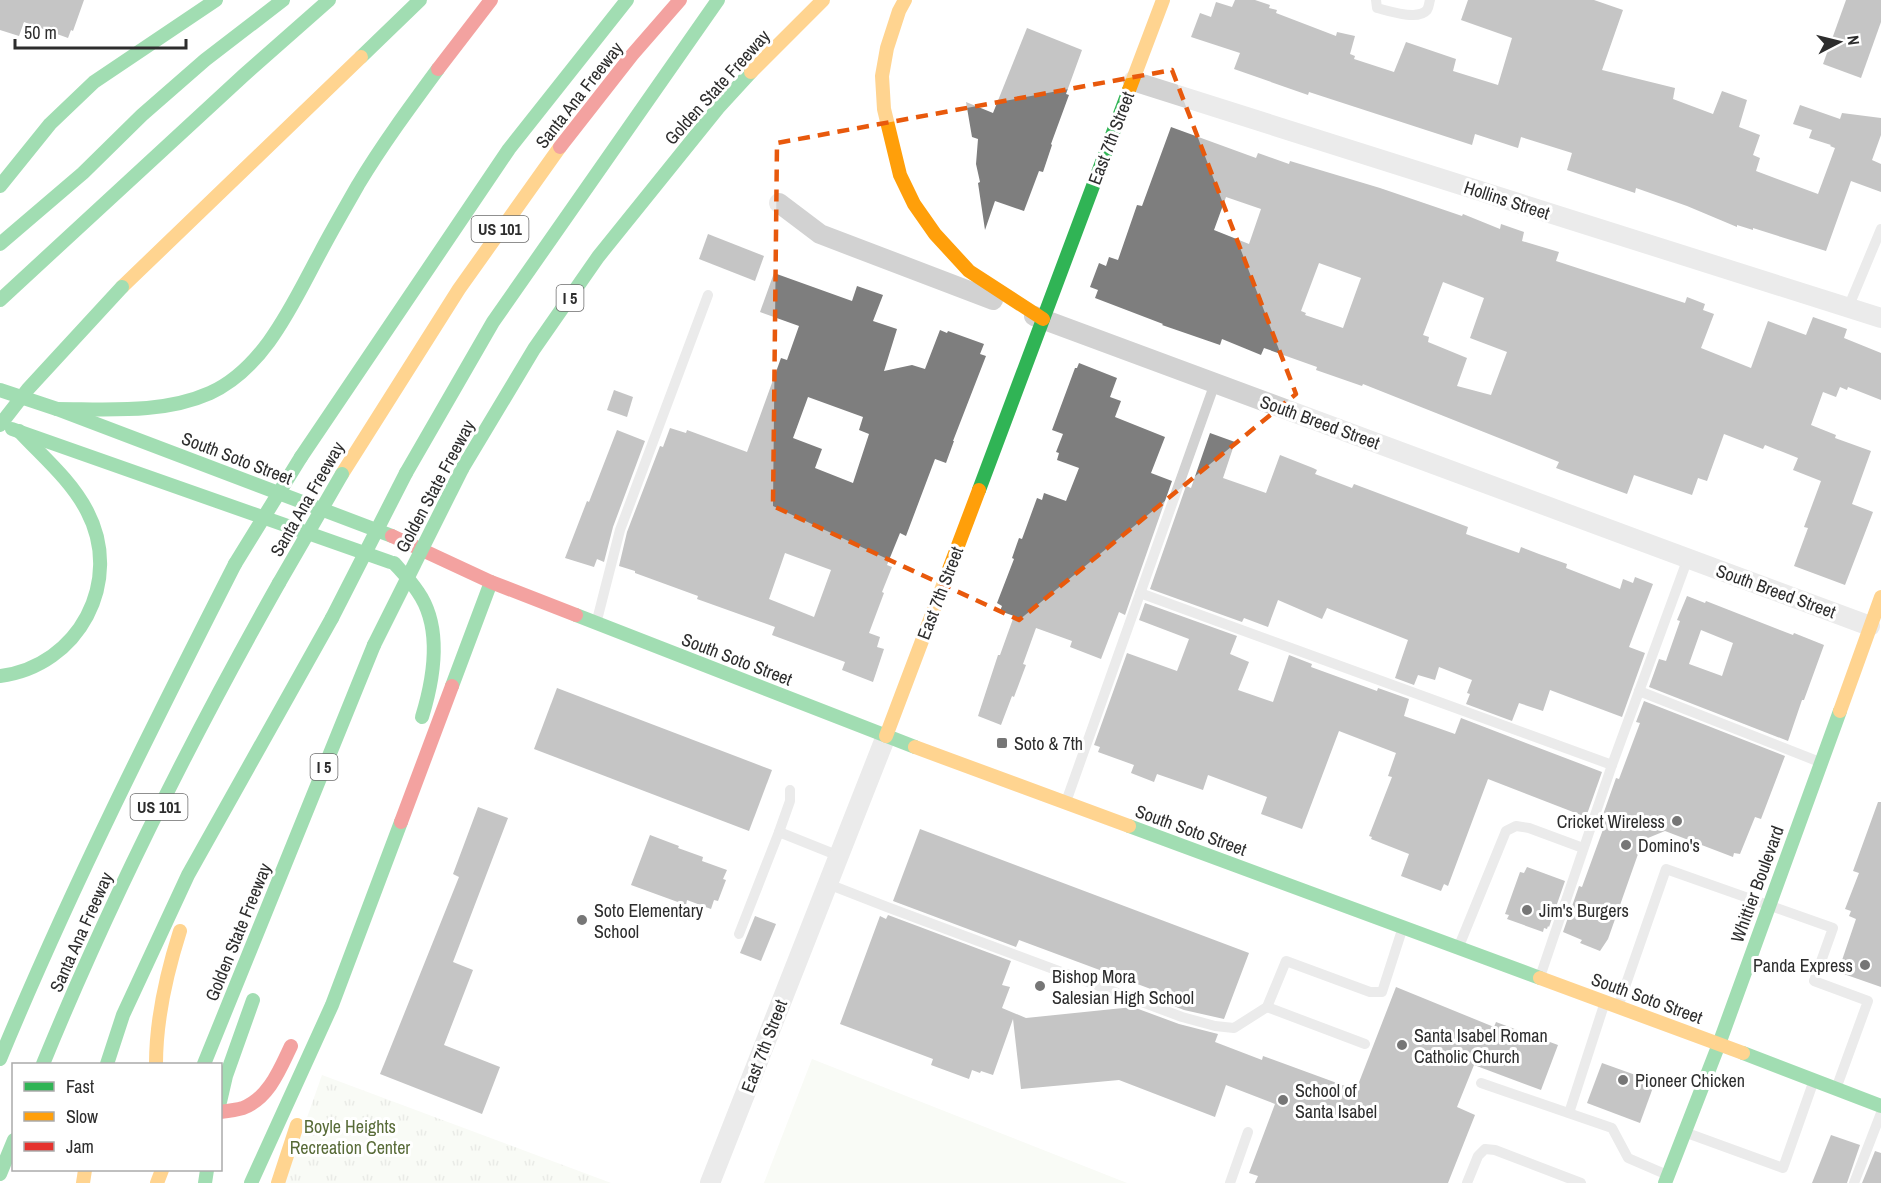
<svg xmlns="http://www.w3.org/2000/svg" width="1881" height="1183" viewBox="0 0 1881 1183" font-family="'Archivo Narrow',sans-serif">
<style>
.park{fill:url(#park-tufts)}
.garden{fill:#f1f5ea}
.building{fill:#7e7e7e;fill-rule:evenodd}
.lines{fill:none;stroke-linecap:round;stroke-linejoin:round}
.lane{stroke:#d2d2d2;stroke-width:10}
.street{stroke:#d2d2d2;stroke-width:20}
.fast{stroke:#30b455;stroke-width:14}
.slow{stroke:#ff9f0a;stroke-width:14}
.jam{stroke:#e5322d;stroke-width:14}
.fast-bridge{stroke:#30b455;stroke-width:14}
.marked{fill:none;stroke:#e8590c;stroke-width:4.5;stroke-dasharray:12 8;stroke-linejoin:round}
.poi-dot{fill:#767676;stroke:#fff;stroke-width:2}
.labels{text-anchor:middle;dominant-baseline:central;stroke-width:6;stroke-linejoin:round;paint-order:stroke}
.shield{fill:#fff;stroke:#6c6c6c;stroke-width:1.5}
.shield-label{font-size:16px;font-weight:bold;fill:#2d2d2d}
.street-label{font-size:18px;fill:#2d2d2d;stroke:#fff}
.poi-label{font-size:18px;fill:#2d2d2d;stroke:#fff;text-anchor:start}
.park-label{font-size:18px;fill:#586b38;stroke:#fff}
</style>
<defs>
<pattern id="park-tufts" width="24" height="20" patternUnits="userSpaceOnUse" patternTransform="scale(1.5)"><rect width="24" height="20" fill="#f1f5ea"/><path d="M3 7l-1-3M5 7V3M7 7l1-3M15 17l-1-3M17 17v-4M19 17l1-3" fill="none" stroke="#cfd2c9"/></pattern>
</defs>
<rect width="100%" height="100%" fill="#fff"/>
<!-- park -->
<path class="park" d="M322,1075L611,1183H284Z"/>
<!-- garden -->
<path class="garden" d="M812,1059L1127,1183H764Z"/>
<!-- building -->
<g class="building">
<path d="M0,0H84L73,31L71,30L68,38L24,22L19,36L0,30Z"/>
<path d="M1235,0H1255L1270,5L1269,8L1277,10L1276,13L1336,36L1337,32L1355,36L1350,54L1355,56L1354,59L1394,72L1406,42L1456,59L1453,71L1498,85L1512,38L1461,20L1468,0H1594L1623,10L1602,70L1675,88L1673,99L1713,114L1722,91L1747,100L1739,127L1760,135L1753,155L1760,158L1756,171L1818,194L1835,148L1830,146L1831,145L1809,138L1812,130L1793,124L1800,105L1840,119L1842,113L1881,118V135L1872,160L1881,164V192L1851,181L1826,251L1753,228V230L1737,225V227L1687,206L1636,188L1635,193L1567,170L1572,153L1521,137L1518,148L1475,134L1472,145L1309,92L1308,95L1234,69L1240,53L1191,37L1200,13L1211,17L1216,2L1232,7Z"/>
<path d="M1846,0H1881V22L1861,78L1823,64Z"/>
<path d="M1027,28L1082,50L1066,94L1069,95L1051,144L1052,145L1043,172L1039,171L1024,211L995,201L985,230L978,183L980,182L976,164L978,139L972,137L966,102L993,113Z"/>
<path d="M1171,127L1256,158L1258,153L1289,164L1290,161L1380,188L1462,216L1463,214L1500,229L1501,224L1524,232L1522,241L1559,252L1556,261L1685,303L1687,297L1705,304L1703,310L1714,314L1701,348L1751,368L1768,321L1806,335L1813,317L1847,329L1844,338L1881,353V400L1848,387L1847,390L1840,387L1836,397L1823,392L1811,425L1836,435L1835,438L1871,451L1852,504L1873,512L1845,585L1794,566L1808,528L1804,527L1821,481L1793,470L1798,458L1765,445L1763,449L1724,434L1707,481L1698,478L1692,495L1634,475L1627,494L1556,468L1559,462L1363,384L1362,386L1316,370L1317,367L1264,348L1261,355L1222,339L1220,345L1162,325L1163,324L1095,298L1098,290L1090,287L1099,263L1106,266L1109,257L1118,260L1137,205L1142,206ZM1226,197L1261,209L1249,244L1214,230ZM1319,263L1361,278L1343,328L1305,315L1306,313L1301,311ZM1443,282L1484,298L1470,338L1507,352L1491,395L1457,386L1467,358L1428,342L1429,337L1423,335Z"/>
<path d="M708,234L764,256L755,281L699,259Z"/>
<path d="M774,273L852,301L857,286L883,295L873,321L897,329L884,371L912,365L925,369L940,330L947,333L948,331L984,344L980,354L986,356L953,441H954L946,463L935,459L906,536L900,533L887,565L892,567L882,592L884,593L869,633L880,637L877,647L884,649L873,682L842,670L845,662L772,635L775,627L697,599L698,596L635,573V571L619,566L627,532L660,446L663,447L670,428L686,433L687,430L747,452L781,358L787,360L799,326L760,312ZM808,397L863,417L859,430L869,434L853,483L815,468L822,449L793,438ZM785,553L831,570L814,617L769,599Z"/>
<path d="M1079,363L1117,378L1110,397L1121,401L1115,417L1165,437L1151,473L1172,481L1125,615L1119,612L1101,659L1070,647L1072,641L1036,628L1023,664L1026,665L1014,697L1012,696L1001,725L978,716L998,655H1000L1014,616L1000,611L1002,606L997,603L1014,559L1012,558L1019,538L1022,539L1037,498L1042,500L1044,493L1066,501L1079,468L1057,460L1059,453L1056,452L1063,434L1052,430L1075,368H1077Z"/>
<path d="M614,390L633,397L627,417L607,410Z"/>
<path d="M617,430L645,441L613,527L604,562L597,559L594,567L565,558L587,501L589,502Z"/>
<path d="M1210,433L1235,442L1223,478L1266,493L1280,455L1313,468L1317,470L1315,474L1352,488L1354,484L1468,527L1466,534L1519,553L1521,547L1539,554L1567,564L1566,568L1620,589L1623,579L1633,583L1635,577L1653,584L1629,647L1645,653L1622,717L1550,690L1543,711L1519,703L1512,721L1466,704L1470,694L1467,693L1472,680L1439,667L1435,680L1418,675L1414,685L1395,678L1408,640L1327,608L1322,619L1278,600L1268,627L1244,618L1242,622L1150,589L1186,486L1191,488Z"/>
<path d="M1687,596L1705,603L1706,601L1793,635L1794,633L1824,645L1804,700H1802L1788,741L1649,687L1659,659L1666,661L1680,621L1677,620ZM1701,630L1733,643L1722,676L1689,664Z"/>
<path d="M1145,603L1237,636L1230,654L1249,662L1238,690L1273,702L1289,655L1312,664L1311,667L1377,691L1378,688L1409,699L1404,716L1455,734L1461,718L1602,772L1586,817L1488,779L1448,886L1444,884L1441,891L1401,876L1409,854L1371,839L1372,837L1369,836L1392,777L1388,776L1396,753L1339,731L1302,829L1261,814L1267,797L1208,775L1203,790L1157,774L1154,782L1131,773L1134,765L1098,752L1100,747L1094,745L1127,653L1177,671L1189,639L1139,620Z"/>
<path d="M557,688L772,770L749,831L534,749Z"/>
<path d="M1644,701L1785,756L1761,819L1755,817L1740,854L1734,853L1733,857L1665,831L1643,840L1608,939L1600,951L1580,943L1582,940L1563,932L1579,886L1582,887L1605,824L1600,823L1616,778L1619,779L1640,723L1636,722Z"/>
<path d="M1878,802H1881V987L1838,972L1856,919L1849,916L1851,911L1845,909L1859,873L1853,871Z"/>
<path d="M478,807L508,818L453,962L473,970L444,1045L500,1067L482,1114L380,1074L459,877L453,874Z"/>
<path d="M920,829L1249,953L1224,1019L1184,1010L1166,1003L1183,1001L1019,940L1016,947L893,901Z"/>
<path d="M650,835L679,846L678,848L703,857L702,861L727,870L723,879L726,880L718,901L714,900L711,909L687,900L686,905L631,885Z"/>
<path d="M1527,867L1565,881L1549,927L1548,926L1547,929L1544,928L1543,932L1507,919L1509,915L1505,914L1520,872L1524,873Z"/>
<path d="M888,915L1011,961L1002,985L1010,987L1002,1008L1026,1018L1133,1007L1179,1024L1218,1034L1215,1042L1262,1060L1263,1056L1356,1090L1396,987L1494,1027L1496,1022L1558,1045L1541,1090L1474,1065L1457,1107L1475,1115L1448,1183H1255L1258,1176L1249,1173L1275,1104L1226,1085L1215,1117L1119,1080L1021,1089L1013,1019L993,1075L981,1071L980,1073L972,1070L969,1079L931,1065L933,1059L840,1024L880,916L886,919Z"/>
<path d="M755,916L776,924L761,961L740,953Z"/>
<path d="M1602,1063L1655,1082L1640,1123L1587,1103Z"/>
<path d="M1831,1135L1860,1145L1847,1183H1812Z"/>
<path d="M1875,1151L1881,1153V1183H1862Z"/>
</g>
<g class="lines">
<!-- lane -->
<g class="lane">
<path d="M1376,0L1377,8C1389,11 1418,21 1427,10C1429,7 1429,3 1430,0"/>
<path d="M1848,308L1881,229"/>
<path d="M1140,593L1612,765"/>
<path d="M597,620L620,530L708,295"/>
<path d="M1639,691L1817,761"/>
<path d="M1067,799L1215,383"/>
<path d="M779,832L790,801V790"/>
<path d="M828,884L887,907L1182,1017L1215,1026L1234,1028L1267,1007L1286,961L1370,992H1382L1402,930"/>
<path d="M739,934L779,832L839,856"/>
<path d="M1459,946L1506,831L1516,826L1529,828L1583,848"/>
<path d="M1541,974L1612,765L1688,558"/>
<path d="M1619,1004L1666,869L1833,928L1814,981L1868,1001L1837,1086"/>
<path d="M1267,1007L1365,1044"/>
<path d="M1481,1083L1612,1128L1628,1158L1665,1174"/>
<path d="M1569,1113L1604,1005"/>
<path d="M1687,1133L1783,1168L1813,1083"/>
<path d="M1230,1183L1248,1132"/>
<path d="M1467,1183L1478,1156L1485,1149L1495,1150L1581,1183"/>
<path d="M1854,1183L1881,1113"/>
</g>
<!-- street -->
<g class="street">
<path d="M1133,81L1881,318"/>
<path d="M779,203L820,234L993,300"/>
<path d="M1034,316L1870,626"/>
<path d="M710,1183L886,736"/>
</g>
<!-- fast -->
<g class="fast">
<path d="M361,57L420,0"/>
<path d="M0,186L50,124L94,82L216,0"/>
<path d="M0,244L83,173L142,115L205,60L283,0"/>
<path d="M0,300L244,75L329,0"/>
<path d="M0,390L57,409L392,536"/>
<path d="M57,409C107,409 163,414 210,393C265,368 293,303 320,253C332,230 345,208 358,185C382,145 410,107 438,69"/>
<path d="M12,429L390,562"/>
<path d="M301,457L509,149L627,0"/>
<path d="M462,469L534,349L598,257L718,108L751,72"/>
<path d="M406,473L493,322L718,0"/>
<path d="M979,490L1129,90"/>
<path d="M394,563C402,572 411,581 418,592C443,628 434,678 422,717"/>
<path d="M576,615L915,747"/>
<path d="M0,676C79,666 124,581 87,511C71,480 42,456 19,431"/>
<path d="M452,686L491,582"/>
<path d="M1129,826L1540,978"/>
<path d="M1743,1053L1881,1106"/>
<path d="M0,1059C70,890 152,727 235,564"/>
<path d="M43,1064C111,898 191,739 279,583"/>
<path d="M107,1064L123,1015L188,875L332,618"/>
<path d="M204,1064L374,645"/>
<path d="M220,1102L226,1076L253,1000"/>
<path d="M0,1174L14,1140"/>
<path d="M205,1183L207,1170"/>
<path d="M251,1183L332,1005L401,822"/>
<path d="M1665,1183L1719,1044L1840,711"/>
</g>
<!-- slow -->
<g class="slow">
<path d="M905,0L899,11L887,48L882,76L884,109L900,175L914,204L935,234L969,271L1043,319"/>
<path d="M751,72L823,0"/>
<path d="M1129,90L1163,0"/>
<path d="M122,287L361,57"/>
<path d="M342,474L459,289L560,147"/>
<path d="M1840,711L1881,597"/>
<path d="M886,736L979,490"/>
<path d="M915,747L1129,826"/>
<path d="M1540,978L1743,1053"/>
<path d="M156,1064C156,1018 166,975 180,931"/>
<path d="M83,1183L85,1170"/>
<path d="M157,1183L162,1170"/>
<path d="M278,1183L297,1125"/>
</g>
<!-- jam -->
<g class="jam">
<path d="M438,69L491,0"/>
<path d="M560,147L632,55L680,0"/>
<path d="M392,536L491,582L576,615"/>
<path d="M401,822L452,686"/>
<path d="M220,1112C228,1111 236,1110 243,1108C269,1098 280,1069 291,1046"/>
</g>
<!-- fast-bridge -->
<g class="fast-bridge">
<path d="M0,425L28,389L122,287"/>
<path d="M235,564L301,457"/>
<path d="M279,583L342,474"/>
<path d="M332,618L406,473"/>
<path d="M374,645L462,469"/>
</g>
</g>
<!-- marked area -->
<path d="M0 0H1881V1183H0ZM1172,70L1296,394L1019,620L773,506L777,143Z" fill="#fff" fill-opacity=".55" fill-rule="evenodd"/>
<path class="marked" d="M1172,70L1296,394L1019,620L773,506L777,143Z"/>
<!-- markers -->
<g class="poi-dot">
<rect x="996" y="737" width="12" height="12" rx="3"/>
<circle cx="1677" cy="821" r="6"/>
<circle cx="1626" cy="845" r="6"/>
<circle cx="1527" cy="910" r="6"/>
<circle cx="582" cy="920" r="6"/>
<circle cx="1865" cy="965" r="6"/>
<circle cx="1040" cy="986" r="6"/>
<circle cx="1402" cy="1045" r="6"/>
<circle cx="1623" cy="1080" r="6"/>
<circle cx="1283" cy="1100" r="6"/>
</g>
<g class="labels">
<!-- shield labels -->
<g class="shield">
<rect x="471.5" y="216" width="57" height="26" rx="4.5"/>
<rect x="556.5" y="285" width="27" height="26" rx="4.5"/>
<rect x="310.5" y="754" width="27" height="26" rx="4.5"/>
<rect x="130.5" y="794" width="57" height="26" rx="4.5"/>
</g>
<g class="shield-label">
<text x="500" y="229">US 101</text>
<text x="570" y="298">I 5</text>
<text x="324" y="767">I 5</text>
<text x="159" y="807">US 101</text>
</g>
<!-- street labels -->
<g class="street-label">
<text transform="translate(717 87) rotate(-48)">Golden State Freeway</text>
<text transform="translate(579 95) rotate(-52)">Santa Ana Freeway</text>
<text transform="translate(1111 138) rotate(-69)">East 7th Street</text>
<text transform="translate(1507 200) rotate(18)">Hollins Street</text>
<text transform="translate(1320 422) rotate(20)">South Breed Street</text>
<text transform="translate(237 458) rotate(21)">South Soto Street</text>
<text transform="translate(435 486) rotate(-62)">Golden State Freeway</text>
<text transform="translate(307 499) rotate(-60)">Santa Ana Freeway</text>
<text transform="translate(1776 591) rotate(20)">South Breed Street</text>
<text transform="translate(940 593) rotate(-69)">East 7th Street</text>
<text transform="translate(737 659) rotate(21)">South Soto Street</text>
<text transform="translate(1191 830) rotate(20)">South Soto Street</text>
<text transform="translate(1757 884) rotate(-70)">Whittier Boulevard</text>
<text transform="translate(81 932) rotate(-66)">Santa Ana Freeway</text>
<text transform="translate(238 932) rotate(-68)">Golden State Freeway</text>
<text transform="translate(1647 998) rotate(20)">South Soto Street</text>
<text transform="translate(764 1046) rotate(-69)">East 7th Street</text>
</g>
<!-- poi labels -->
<g class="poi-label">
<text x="1014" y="743">Soto &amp; 7th</text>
<text x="1665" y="821" text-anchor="end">Cricket Wireless</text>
<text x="1638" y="845">Domino's</text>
<text x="594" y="910">Soto Elementary<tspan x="594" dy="21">School</tspan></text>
<text x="1539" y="910">Jim's Burgers</text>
<text x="1853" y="965" text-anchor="end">Panda Express</text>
<text x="1052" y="976">Bishop Mora<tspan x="1052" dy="21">Salesian High School</tspan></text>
<text x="1414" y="1035">Santa Isabel Roman<tspan x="1414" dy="21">Catholic Church</tspan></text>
<text x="1635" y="1080">Pioneer Chicken</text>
<text x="1295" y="1090">School of<tspan x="1295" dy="21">Santa Isabel</tspan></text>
</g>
<!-- park labels -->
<g class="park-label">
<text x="350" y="1126">Boyle Heights<tspan x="350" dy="21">Recreation Center</tspan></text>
</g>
</g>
<!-- legend -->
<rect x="12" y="1063" width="210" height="108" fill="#ffffff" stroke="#ababab" stroke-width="1.5"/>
<rect x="24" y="1082" width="30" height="9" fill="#30b455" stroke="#ababab" stroke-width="1.5"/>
<text x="66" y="1093" font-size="18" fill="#2d2d2d">Fast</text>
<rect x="24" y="1112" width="30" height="9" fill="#ff9f0a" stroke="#ababab" stroke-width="1.5"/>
<text x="66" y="1123" font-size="18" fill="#2d2d2d">Slow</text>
<rect x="24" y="1142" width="30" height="9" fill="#e5322d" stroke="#ababab" stroke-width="1.5"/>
<text x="66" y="1153" font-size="18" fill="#2d2d2d">Jam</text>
<!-- north arrow -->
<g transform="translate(1839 42) rotate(83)" stroke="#ffffff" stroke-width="4.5" paint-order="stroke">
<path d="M0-4.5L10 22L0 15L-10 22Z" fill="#2d2d2d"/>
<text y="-9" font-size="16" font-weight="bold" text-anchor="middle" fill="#2d2d2d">N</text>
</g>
<!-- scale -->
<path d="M15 39v9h171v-9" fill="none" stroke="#2d2d2d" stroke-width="3"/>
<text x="24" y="39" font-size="18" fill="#2d2d2d" stroke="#ffffff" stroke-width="4.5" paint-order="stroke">50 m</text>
</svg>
